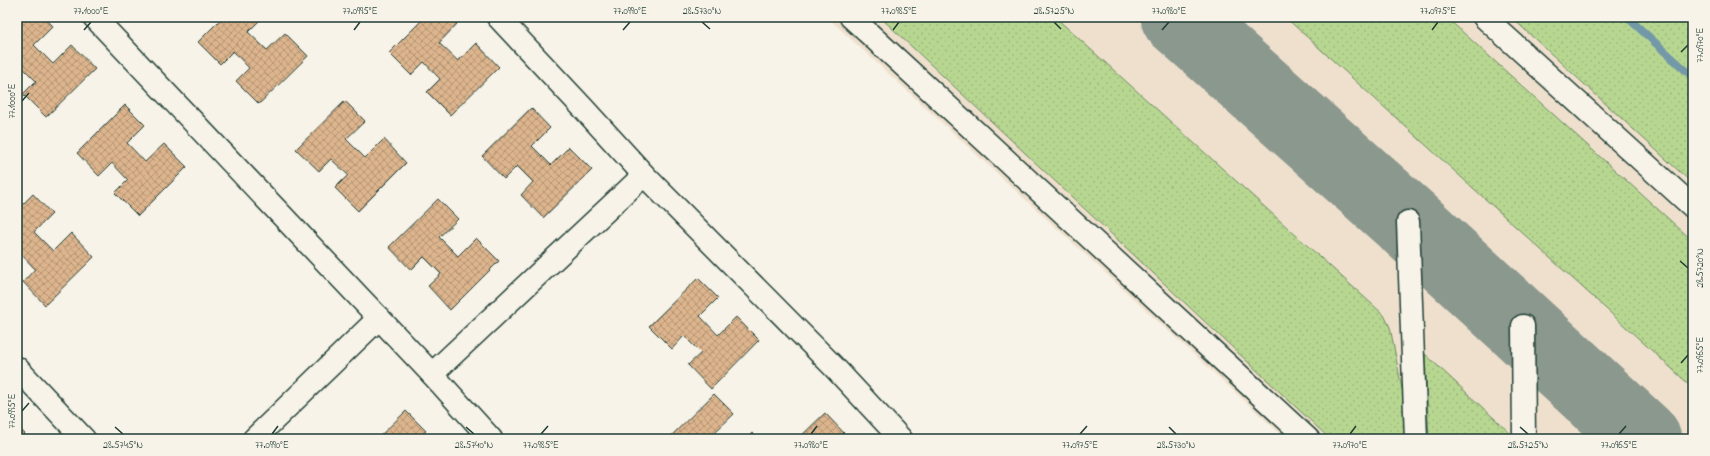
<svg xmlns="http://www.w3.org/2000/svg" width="1710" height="456" viewBox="0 0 1710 456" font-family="'Indie Flower',sans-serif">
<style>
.built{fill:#efe0cd}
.grass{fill:url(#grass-dots);stroke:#6b8a62}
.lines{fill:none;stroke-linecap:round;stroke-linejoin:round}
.stream{stroke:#7398a8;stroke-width:8}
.taxiway{stroke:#8b988e;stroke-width:75}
.building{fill:url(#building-cross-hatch);stroke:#1f3d34}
.minor-casing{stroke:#1f3d34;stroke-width:25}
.minor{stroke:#f7f3e8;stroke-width:22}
.ticks{fill:none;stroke:#1f3d34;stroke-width:1.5}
.neatline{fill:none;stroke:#1f3d34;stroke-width:1.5}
.ticks-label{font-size:10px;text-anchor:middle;fill:#1f3d34}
</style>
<defs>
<pattern id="grass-dots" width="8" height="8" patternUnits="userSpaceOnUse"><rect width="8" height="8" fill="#b7d791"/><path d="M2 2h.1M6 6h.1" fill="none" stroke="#9db97e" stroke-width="1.8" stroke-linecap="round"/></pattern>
<pattern id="building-cross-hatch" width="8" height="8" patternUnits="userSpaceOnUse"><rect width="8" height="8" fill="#ddb58d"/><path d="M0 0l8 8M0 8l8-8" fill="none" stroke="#b39474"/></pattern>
</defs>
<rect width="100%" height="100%" fill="#f7f3e8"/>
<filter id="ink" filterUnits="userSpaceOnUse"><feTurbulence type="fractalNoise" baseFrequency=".025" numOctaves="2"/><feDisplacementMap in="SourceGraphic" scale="8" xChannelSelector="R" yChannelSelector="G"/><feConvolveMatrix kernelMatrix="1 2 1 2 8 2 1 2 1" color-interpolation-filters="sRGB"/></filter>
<g filter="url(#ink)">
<!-- built -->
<path class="built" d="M827,17H1693V439H1286Z"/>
<!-- grass -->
<g class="grass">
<path d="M880,17H1055L1384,315L1390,327L1409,425L1404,439H1330Z"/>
<path d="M1285,17H1446L1693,241V388Z"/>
<path d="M1511,17H1693V184Z"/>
<path d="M1425,354L1511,434V439H1429Z"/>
</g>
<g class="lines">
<!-- stream -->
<path class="stream" d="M1627,17L1693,77"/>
<!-- taxiway -->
<path class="taxiway" d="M1178,17L1408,222L1644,439"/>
</g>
<!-- building -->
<g class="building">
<path d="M22,17H44L53,26L34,45L53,64L72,45L95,69L46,117L23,94L36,81L20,65L17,67V22Z"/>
<path d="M223,17H263L248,32L267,50L285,33L308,56L259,104L236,81L249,68L233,51L220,64L198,42Z"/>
<path d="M425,17H450L457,24L439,43L458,61L476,43L499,67L450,115L427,92L440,79L424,62L411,75L389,53Z"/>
<path d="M345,101L365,121L346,139L365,158L384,139L406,163L358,211L335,188L348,175L331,159L319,171L296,149Z"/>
<path d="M125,105L145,125L127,143L145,162L164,144L187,167L138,216L115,193L128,180L112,163L99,176L77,153Z"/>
<path d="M531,108L550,128L532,146L551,165L569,147L592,170L543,218L521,195L533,182L517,166L504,179L482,156Z"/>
<path d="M33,194L52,214L34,232L53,251L71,233L94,257L45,305L23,282L35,269L19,252L17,254V210Z"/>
<path d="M438,199L458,219L439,237L458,256L476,238L499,261L450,310L428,286L441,274L424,257L411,270L389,247Z"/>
<path d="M698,278L718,298L700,316L718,335L736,317L759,340L711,389L688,365L701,353L684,336L672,349L649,326Z"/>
<path d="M714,394L734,414L715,432L722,439H668Z"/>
<path d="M406,411L426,431L418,439H377Z"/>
<path d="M825,413L844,433L838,439H798Z"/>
<path d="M17,426L25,434L20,439H17Z"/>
<path d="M752,433L758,439H746Z"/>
</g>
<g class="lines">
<!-- minor casing -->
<g class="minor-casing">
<g id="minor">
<path d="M94,17L432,374L491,439"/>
<path d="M498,17L584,109L644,175L833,366L901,439"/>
<path d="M851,17L1308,439"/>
<path d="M1484,17L1693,207"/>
<path d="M1408,222L1416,439"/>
<path d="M1523,326L1524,439"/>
<path d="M17,368L84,439"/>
<path d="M432,374L644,175"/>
<path d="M254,439L379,318"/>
</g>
</g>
<!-- minor -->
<use href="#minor" class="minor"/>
</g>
</g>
<!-- ticks -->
<path class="ticks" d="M702,22L710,29M1054,22L1061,29M84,30L91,22M354,30L360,22M623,30L630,22M893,30L899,22M1162,30L1169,22M1432,30L1438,22M1681,52L1688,45M22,101L29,93M1680,261L1688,268M1681,363L1688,355M22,411L29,403M115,427L123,434M466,427L474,434M1169,427L1176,434M1520,427L1528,434M272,434L278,426M541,434L548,426M811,434L817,426M1080,434L1087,426M1350,434L1356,426M1619,434L1626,426"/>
<!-- margin -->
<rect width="1710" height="456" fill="none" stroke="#f7f3e8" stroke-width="44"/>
<rect x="22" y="22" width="1666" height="412" class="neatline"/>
<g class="ticks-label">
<text x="91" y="14">77.1000°E</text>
<text x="360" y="14">77.0995°E</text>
<text x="630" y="14">77.0990°E</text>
<text x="702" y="14">28.5730°N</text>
<text x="899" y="14">77.0985°E</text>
<text x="1054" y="14">28.5725°N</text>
<text x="1169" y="14">77.0980°E</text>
<text x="1438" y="14">77.0975°E</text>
<text transform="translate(1699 45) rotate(-90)" y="4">77.0970°E</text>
<text transform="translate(11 101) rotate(-90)" y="4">77.1000°E</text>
<text transform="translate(1699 268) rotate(-90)" y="4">28.5720°N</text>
<text transform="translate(1699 355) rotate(-90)" y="4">77.0965°E</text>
<text transform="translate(11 411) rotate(-90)" y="4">77.0995°E</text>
<text x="123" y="448">28.5745°N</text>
<text x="272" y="448">77.0990°E</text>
<text x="474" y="448">28.5740°N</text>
<text x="541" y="448">77.0985°E</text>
<text x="811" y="448">77.0980°E</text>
<text x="1080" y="448">77.0975°E</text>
<text x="1176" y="448">28.5730°N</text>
<text x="1350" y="448">77.0970°E</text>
<text x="1528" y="448">28.5725°N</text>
<text x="1619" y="448">77.0965°E</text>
</g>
</svg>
